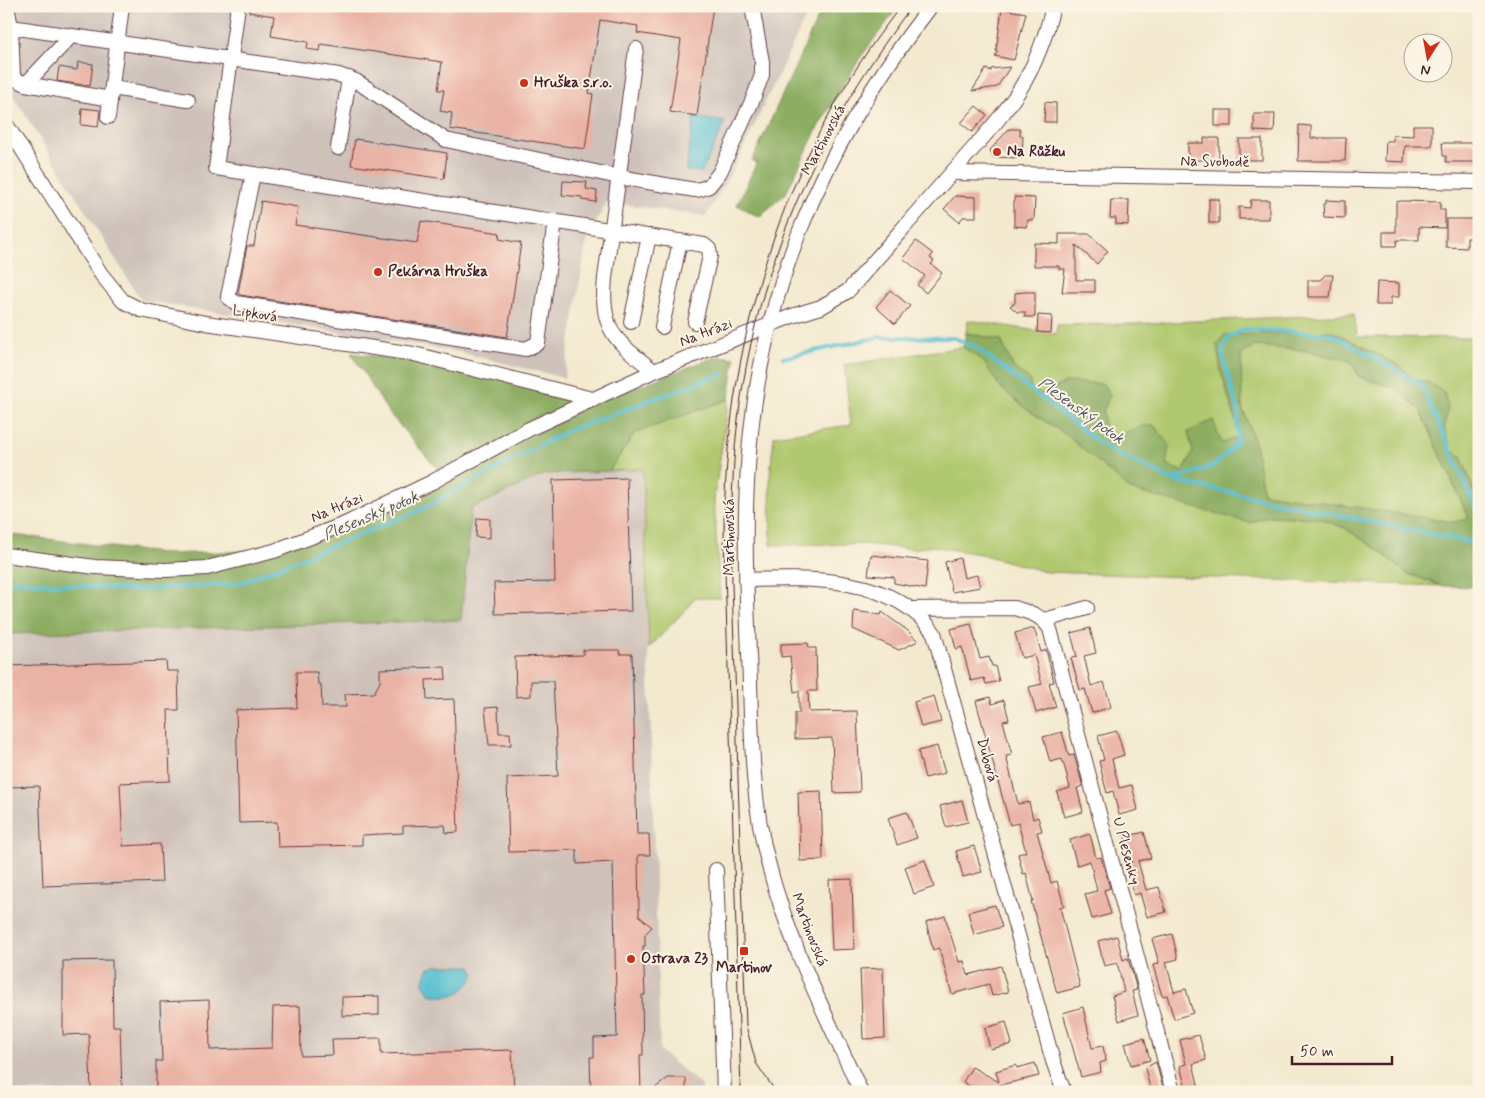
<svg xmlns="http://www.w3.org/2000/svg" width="1485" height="1098" viewBox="0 0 1485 1098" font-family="Mynerve,sans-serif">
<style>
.industrial{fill:#cec1ba}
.green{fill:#b0c96f;stroke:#7d744d}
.forest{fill:#8cad62;stroke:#6b6646;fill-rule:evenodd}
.water{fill:#54bed0;stroke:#4f6e7e}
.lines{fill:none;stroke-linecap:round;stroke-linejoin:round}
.stream{stroke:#54bed0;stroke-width:4}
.building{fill:#eab2a4}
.minor-casing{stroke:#633d44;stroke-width:16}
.minor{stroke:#fff;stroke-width:14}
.tram{stroke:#4a1f2b;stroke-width:1}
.poi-dot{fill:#c8321e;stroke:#fcf5e5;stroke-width:2}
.labels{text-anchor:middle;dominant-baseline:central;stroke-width:4;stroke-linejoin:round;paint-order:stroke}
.poi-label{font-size:15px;font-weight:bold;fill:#4a1f2b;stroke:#fcf5e5;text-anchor:start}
.street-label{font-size:15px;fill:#4a1f2b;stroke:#fcf5e5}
.water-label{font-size:16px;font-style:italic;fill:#4e5765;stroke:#fcf5e5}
</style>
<rect width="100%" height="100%" fill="#fcf5e5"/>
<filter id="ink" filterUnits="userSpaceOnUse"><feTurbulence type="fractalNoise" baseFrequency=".02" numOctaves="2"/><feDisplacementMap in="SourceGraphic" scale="10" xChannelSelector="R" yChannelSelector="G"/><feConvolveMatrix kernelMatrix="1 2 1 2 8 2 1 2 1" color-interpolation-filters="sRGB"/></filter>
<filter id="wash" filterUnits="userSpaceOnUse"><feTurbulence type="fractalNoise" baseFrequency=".0096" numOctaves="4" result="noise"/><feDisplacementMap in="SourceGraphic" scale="20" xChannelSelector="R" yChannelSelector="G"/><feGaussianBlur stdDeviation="1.12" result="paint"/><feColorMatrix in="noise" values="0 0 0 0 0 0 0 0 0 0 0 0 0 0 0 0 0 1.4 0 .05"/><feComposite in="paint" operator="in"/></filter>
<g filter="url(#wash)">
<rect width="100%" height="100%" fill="#f3e9cf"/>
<!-- industrial -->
<g class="industrial">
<path d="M6,6H811L735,166L706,216L607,202L587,238L564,378L459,352L141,300L6,84Z"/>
<path d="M643,469L660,1051L702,1086V1092H6V634L461,620L471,509L545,474Z"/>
</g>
<!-- green -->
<g class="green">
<path d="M1354,314L1357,337L1479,338V505L1461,456L1452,451L1444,428L1448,408L1427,382L1414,379L1402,367L1332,331L1217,345L1221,371L1240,436L1221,444L1188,432L1193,452L1183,472L1166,465L1142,425C1131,432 1117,437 1104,433L1103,411L1110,395L1067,382L1041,394L1030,387L1031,381L1013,367L1001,340L966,333L968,320L1056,334L1057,325L1130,324Z"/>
<path d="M1255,346L1302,350L1351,361L1359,377L1395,388L1420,409L1469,519L1453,522L1263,493L1255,443L1242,407L1241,354Z"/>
<path d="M963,347L984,362L1000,387L1025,408L1065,434L1250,523L1268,516L1319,518L1345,528L1381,552L1406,573L1442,586L1046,572L980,554L932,546L913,549L864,544L771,545L770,475L774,436L851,425L844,365Z"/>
<path d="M729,399L714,499L720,598H694L687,608L649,648L643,469L609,471L635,433Z"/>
</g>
<!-- forest -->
<g class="forest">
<path d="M823,6H899L860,58L818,127L786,193L759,217L737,205L757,162L752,161Z"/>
<path d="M1332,331L1402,367L1414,379L1427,382L1444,392L1448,408L1444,428L1452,451L1461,456L1479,505V587L1442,586L1406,573L1381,552L1345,528L1319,518L1268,516L1250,523L1131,490L1065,434L1025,408L1000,387L984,362L963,347L966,333L1001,340L1013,367L1031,381L1030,387L1041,394L1067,382L1103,384L1110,395L1103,411L1104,433C1122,438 1136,425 1154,425L1169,445L1166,465L1183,472L1193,452L1188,432L1213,420L1222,444L1240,436L1221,371L1217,344L1224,335ZM1255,346L1302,350L1351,361L1359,377L1395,388L1420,409L1469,519L1453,522L1263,493L1255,443L1242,407L1241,354Z"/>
<path d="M351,353L522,375L589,405L718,356L735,358L729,399L635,433L609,471L545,474L471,509L461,620L6,634V531L14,535L168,554L271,550L440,472L389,413Z"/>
</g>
<!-- water -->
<g class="water">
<path d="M694,117L725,122L702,172L686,171Z"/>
<path d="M435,966H471L475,974C466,993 450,1000 430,994L423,983L428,969Z"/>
</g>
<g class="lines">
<!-- stream -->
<g class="stream">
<path d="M783,358L879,337L955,338L977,348L1107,449L1173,480L1215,465L1237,442L1238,411L1222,353L1228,338L1244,329L1332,334L1421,384L1479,514"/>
<path d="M1175,481L1479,544"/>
<path d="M6,580L131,590L237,584L416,512L567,431L724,373"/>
</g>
</g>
<g id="blocks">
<!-- building -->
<g class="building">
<path d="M250,6H713L697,116L670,112L681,40L637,33L638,26L600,20L589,93L593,94L585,149L450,129L452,113L440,111L444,90H438L442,62L321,44L320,51L307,49L308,42L271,36L274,16L249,12Z"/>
<path d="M1002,9L1026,13L1014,60L995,56L998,51H996Z"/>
<path d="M78,62L93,64L90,86L57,81L59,67L77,70Z"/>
<path d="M1010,67L997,87L972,91L986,69L991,71V69Z"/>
<path d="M1045,102L1056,103V122H1044Z"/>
<path d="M976,106L987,115L972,132L961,123Z"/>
<path d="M82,108L100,110L98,127L81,125Z"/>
<rect x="1215" y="110" width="17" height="16"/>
<path d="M1254,114H1275L1274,132L1254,131Z"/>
<path d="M1299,125L1311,126V138H1346L1345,161H1298Z"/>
<path d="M1413,125H1432V146H1405L1404,162L1385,161L1386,141H1393V135L1413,136Z"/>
<path d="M1009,129H1020V136H1023L1022,158L993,157L990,150Z"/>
<path d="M1204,138H1219V160H1188V143H1204Z"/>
<path d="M355,139L447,153L444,179L351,165Z"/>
<rect x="1239" y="139" width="23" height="21"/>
<path d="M1442,143H1479V162H1446V156H1443V153Z"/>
<path d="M563,181L587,182L586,189L597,191L596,202L582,200V197L562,195Z"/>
<path d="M955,196L976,197V217H963L959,222L944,209Z"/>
<path d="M1014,197L1035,198L1034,220H1028L1026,227L1014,226Z"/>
<rect x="1209" y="199" width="10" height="24"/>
<path d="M1111,200H1129L1128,225L1116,224V218H1110Z"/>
<path d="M1251,200H1269V219H1239V207L1250,208Z"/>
<path d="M1326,200L1345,201V218L1324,217L1323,204H1326Z"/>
<path d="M261,201L298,207L295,225L417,243L421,221L500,233L499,239L521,243L507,337L240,295L238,293L247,246H254Z"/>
<path d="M1401,201L1440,202V210H1445V228L1419,227V240H1397L1396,246H1383V232H1396V202Z"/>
<path d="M1446,219H1476V238H1467V248L1446,247Z"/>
<path d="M1059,234H1089L1108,251L1097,264L1076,245V280H1095V292H1062L1065,269H1059V266H1034V243L1059,244Z"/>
<path d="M916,241L933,254L930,258L934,261L931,264L942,273L926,293L917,285L925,276L903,258Z"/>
<path d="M1325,275H1333L1330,297H1308V280H1320Z"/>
<path d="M1377,282L1399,283V297H1391V305H1376Z"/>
<path d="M890,290L910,306L895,324L876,307Z"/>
<path d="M1025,292H1035V317H1025V312H1017L1010,306L1015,303V293Z"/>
<path d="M1038,315L1052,316L1051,333L1037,332Z"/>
<path d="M627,478L631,611L495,614L494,583L555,582L553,480Z"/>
<path d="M477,518L490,519V538L476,537Z"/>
<path d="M871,555L928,561L925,589L894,583V577L868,575Z"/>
<path d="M960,558L964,578L977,575L980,587L952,592L945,562Z"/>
<path d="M854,611L881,615L882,612L907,630L918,641L899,650L853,629Z"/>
<path d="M971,624L980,659L989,657L992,666H995L999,681L986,684L984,678L971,681L962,647L956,649L951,629Z"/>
<path d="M1034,628L1041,652L1046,650L1054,682L1049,683L1056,707L1036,713L1029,687L1042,684L1034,655L1022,658L1015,633Z"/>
<path d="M1090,628L1096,653L1084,656L1091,686L1104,682L1111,707L1092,713L1085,689L1080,690L1071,658L1077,657L1071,633Z"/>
<path d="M808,643L809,648H816L817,691H808L809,712L857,711L860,792L834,793L832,738L795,739V713H799V691L794,692L790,656L781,657V644Z"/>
<path d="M583,650H619L620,654H632L637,834H649L650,855H638L639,916L652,927L645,934V946H643L645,995H642L643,1055H640L641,1092H591L590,1057H594V1038L617,1037L613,862L577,864V850L509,852L507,778L558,776L553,681H531V696L516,697L515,657L583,655Z"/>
<path d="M166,661L167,671H178L179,710H168L170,781L120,783L123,846L160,844L162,882L43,886L39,786L9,787L8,760H6V666Z"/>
<path d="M445,667L446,679L426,680L427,700L454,699L458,832L446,833L445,825L403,826V833L362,835V845L278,847L277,822L239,823L236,710L297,708L296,672H317L318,684H321L322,707H346L345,694L374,693L380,682V669Z"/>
<path d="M934,696L941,722L921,727L914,702Z"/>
<path d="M990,697L992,704L1004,700L1009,720L1003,721L1012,755L1006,756L1018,804L1029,802L1033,819L1038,817L1042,831L1037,832L1051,883L1057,881L1064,906L1060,907L1080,987L1057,993L1031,901H1033L1026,873L1023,874L1018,854L1026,852L1018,823L1010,825L976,701Z"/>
<path d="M498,707L499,733H510L511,745H489L485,708Z"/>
<path d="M1117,731L1124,755L1112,759L1119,788L1132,785L1138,810L1119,815L1113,791L1107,793L1104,782L1099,761L1104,760L1098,736Z"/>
<path d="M1062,732L1069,756L1074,755L1083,786L1077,788L1083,812L1064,817L1057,792L1070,788L1066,772L1062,759L1050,762L1043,737Z"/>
<path d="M937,746L945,773L925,778L918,751Z"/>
<path d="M821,791L823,860L800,861L798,792Z"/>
<path d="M962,800L968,822L946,827L940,806Z"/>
<path d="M907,812L917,838L897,845L888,818Z"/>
<path d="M1144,832L1151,858L1138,861L1146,890L1159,887L1166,912L1147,917L1140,893L1134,895L1126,863L1132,862L1125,837Z"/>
<path d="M1090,834L1096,858L1101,857L1110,888L1104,890L1111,914L1092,919L1085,894L1097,891L1090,861L1077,865L1070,840Z"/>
<path d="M974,846L982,872L963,877L956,851Z"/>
<path d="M925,860L934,887L914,894L905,867Z"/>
<path d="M852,879L854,949L832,950L829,880Z"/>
<path d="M995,905L1002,927L974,935L968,912Z"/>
<path d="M945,916L959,962L964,961L968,975L1001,966L1008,992L992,996L989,984L952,994L939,948L933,950L926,922Z"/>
<path d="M1172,934L1178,959L1166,962L1174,992L1186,989L1193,1013L1174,1019L1167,995L1162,996L1153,965L1159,963L1152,939Z"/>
<path d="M1117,936L1123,960L1128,958L1137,990L1132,991L1138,1015L1119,1021L1112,996L1124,992L1120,974L1117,963L1104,966L1098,941Z"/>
<path d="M112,960L113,1026H120L122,1092H91L89,1034L63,1035V961Z"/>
<path d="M883,968L885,1038L863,1039L860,969Z"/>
<path d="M379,996V1015L342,1016V997Z"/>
<path d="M209,1000L210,1050L272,1048L273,1007L300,1006L301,1056L333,1055L332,1039L381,1038V1054L512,1050L514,1092H156V1061H162L160,1002Z"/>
<path d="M1083,1007L1092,1048L1103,1046L1106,1061L1100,1063L1101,1072L1081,1077L1063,1013Z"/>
<path d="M1006,1022L1012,1044L990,1049L985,1028Z"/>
<path d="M1199,1035L1206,1060L1193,1064L1200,1092H1187L1180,1066L1186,1064L1180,1040Z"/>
<path d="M1144,1038L1150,1060L1131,1065L1125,1043Z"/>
<path d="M1156,1062L1164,1092H1151L1145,1068Z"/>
<path d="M1035,1063L1039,1076L1000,1085L990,1092H979L963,1082L972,1067L999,1082L996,1071L1016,1065L1017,1068Z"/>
<path d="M668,1078H686V1092H650Z"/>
</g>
</g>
</g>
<g filter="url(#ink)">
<use href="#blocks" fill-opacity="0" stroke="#633d44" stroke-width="1"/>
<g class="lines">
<!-- minor casing -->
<g class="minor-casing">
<g id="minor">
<path d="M7,6L11,27L13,78L26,84L71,36"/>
<path d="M238,6L216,168L704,245L709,249L710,256L695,322"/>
<path d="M11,27L339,75L356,81L446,140L619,177L695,190L701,189L709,186L720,172L753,99L762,75V62L752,6"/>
<path d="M636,49L605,278C600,331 615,340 654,371"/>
<path d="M26,84L110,99"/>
<path d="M112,88L188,100"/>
<path d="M108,117L122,6"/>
<path d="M6,124L101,274L123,301L141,310L206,323L414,354L592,399"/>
<path d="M338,148L349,78"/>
<path d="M952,173L1479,182"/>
<path d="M253,174L228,297L236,303L526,349L538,343L555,221"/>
<path d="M631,322L649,236"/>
<path d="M662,327L680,241"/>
<path d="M6,555L95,567L165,570L207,568L274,551L345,524L432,482L529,429L654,371L792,316L821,307L848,291C882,253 915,214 949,176C1001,116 1034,88 1053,6"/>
<path d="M746,580C809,578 893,575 934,633L1053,1061L1064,1092"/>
<path d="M910,609L1014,608C1029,612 1042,615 1050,629L1173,1092"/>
<path d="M1045,620L1087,608"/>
<path d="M716,870L724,1092"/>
<path d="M861,1092C827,1017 788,942 768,862C750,795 752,724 749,655C747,598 744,540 747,482C756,299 819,150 931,6"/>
</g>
</g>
<!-- minor -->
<use href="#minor" class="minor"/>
<!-- tram -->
<g class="tram">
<path d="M741,1092L724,538C724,346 781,157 901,6"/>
<path d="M776,1092L756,1063L746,1026C742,919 739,812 736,706C734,624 728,542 734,461C746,291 809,141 912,6"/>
</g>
</g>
</g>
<!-- markers -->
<g class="poi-dot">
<circle cx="524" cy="83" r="5"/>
<circle cx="997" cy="152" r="5"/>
<circle cx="378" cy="272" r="5"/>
<rect x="739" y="946" width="10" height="10" rx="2.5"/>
<circle cx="631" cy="959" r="5"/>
</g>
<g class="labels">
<!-- poi labels -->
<g class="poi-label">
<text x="534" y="83">Hruška s.r.o.</text>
<text x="1007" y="152">Na Růžku</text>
<text x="388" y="272">Pekárna Hruška</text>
<text x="641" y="959">Ostrava 23</text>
<text x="744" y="968" text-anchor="middle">Martinov</text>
</g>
<!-- street labels -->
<g class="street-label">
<text transform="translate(824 140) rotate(-62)">Martinovská</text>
<text transform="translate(1215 162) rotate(1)">Na Svobodě</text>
<text transform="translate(255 314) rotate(9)">Lipková</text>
<text transform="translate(706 333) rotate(-21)">Na Hrázi</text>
<text transform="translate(337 508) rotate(-23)">Na Hrázi</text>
<text transform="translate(730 537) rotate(-90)">Martinovská</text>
<text transform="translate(987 760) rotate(75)">Dubová</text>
<text transform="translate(1126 851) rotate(75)">U Plesenky</text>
<text transform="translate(809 930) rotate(69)">Martinovská</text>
</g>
<!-- water labels -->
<g class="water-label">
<text transform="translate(1081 411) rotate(36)">Plesenský potok</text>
<text transform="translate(371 516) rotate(-23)">Plesenský potok</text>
</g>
</g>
<!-- margin -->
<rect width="1485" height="1098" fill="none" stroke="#fcf5e5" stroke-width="25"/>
<!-- north arrow -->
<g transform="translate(1428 58) rotate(191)"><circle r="24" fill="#fcf5e5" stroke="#b59f9b"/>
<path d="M0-4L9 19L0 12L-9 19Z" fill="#c8321e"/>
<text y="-8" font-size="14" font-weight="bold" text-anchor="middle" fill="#4a1f2b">N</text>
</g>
<!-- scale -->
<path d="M1292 1056v8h100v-8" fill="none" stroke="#4a1f2b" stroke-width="2.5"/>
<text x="1300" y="1056" font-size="15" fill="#4a1f2b" stroke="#fcf5e5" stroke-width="4" paint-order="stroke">50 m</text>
</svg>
